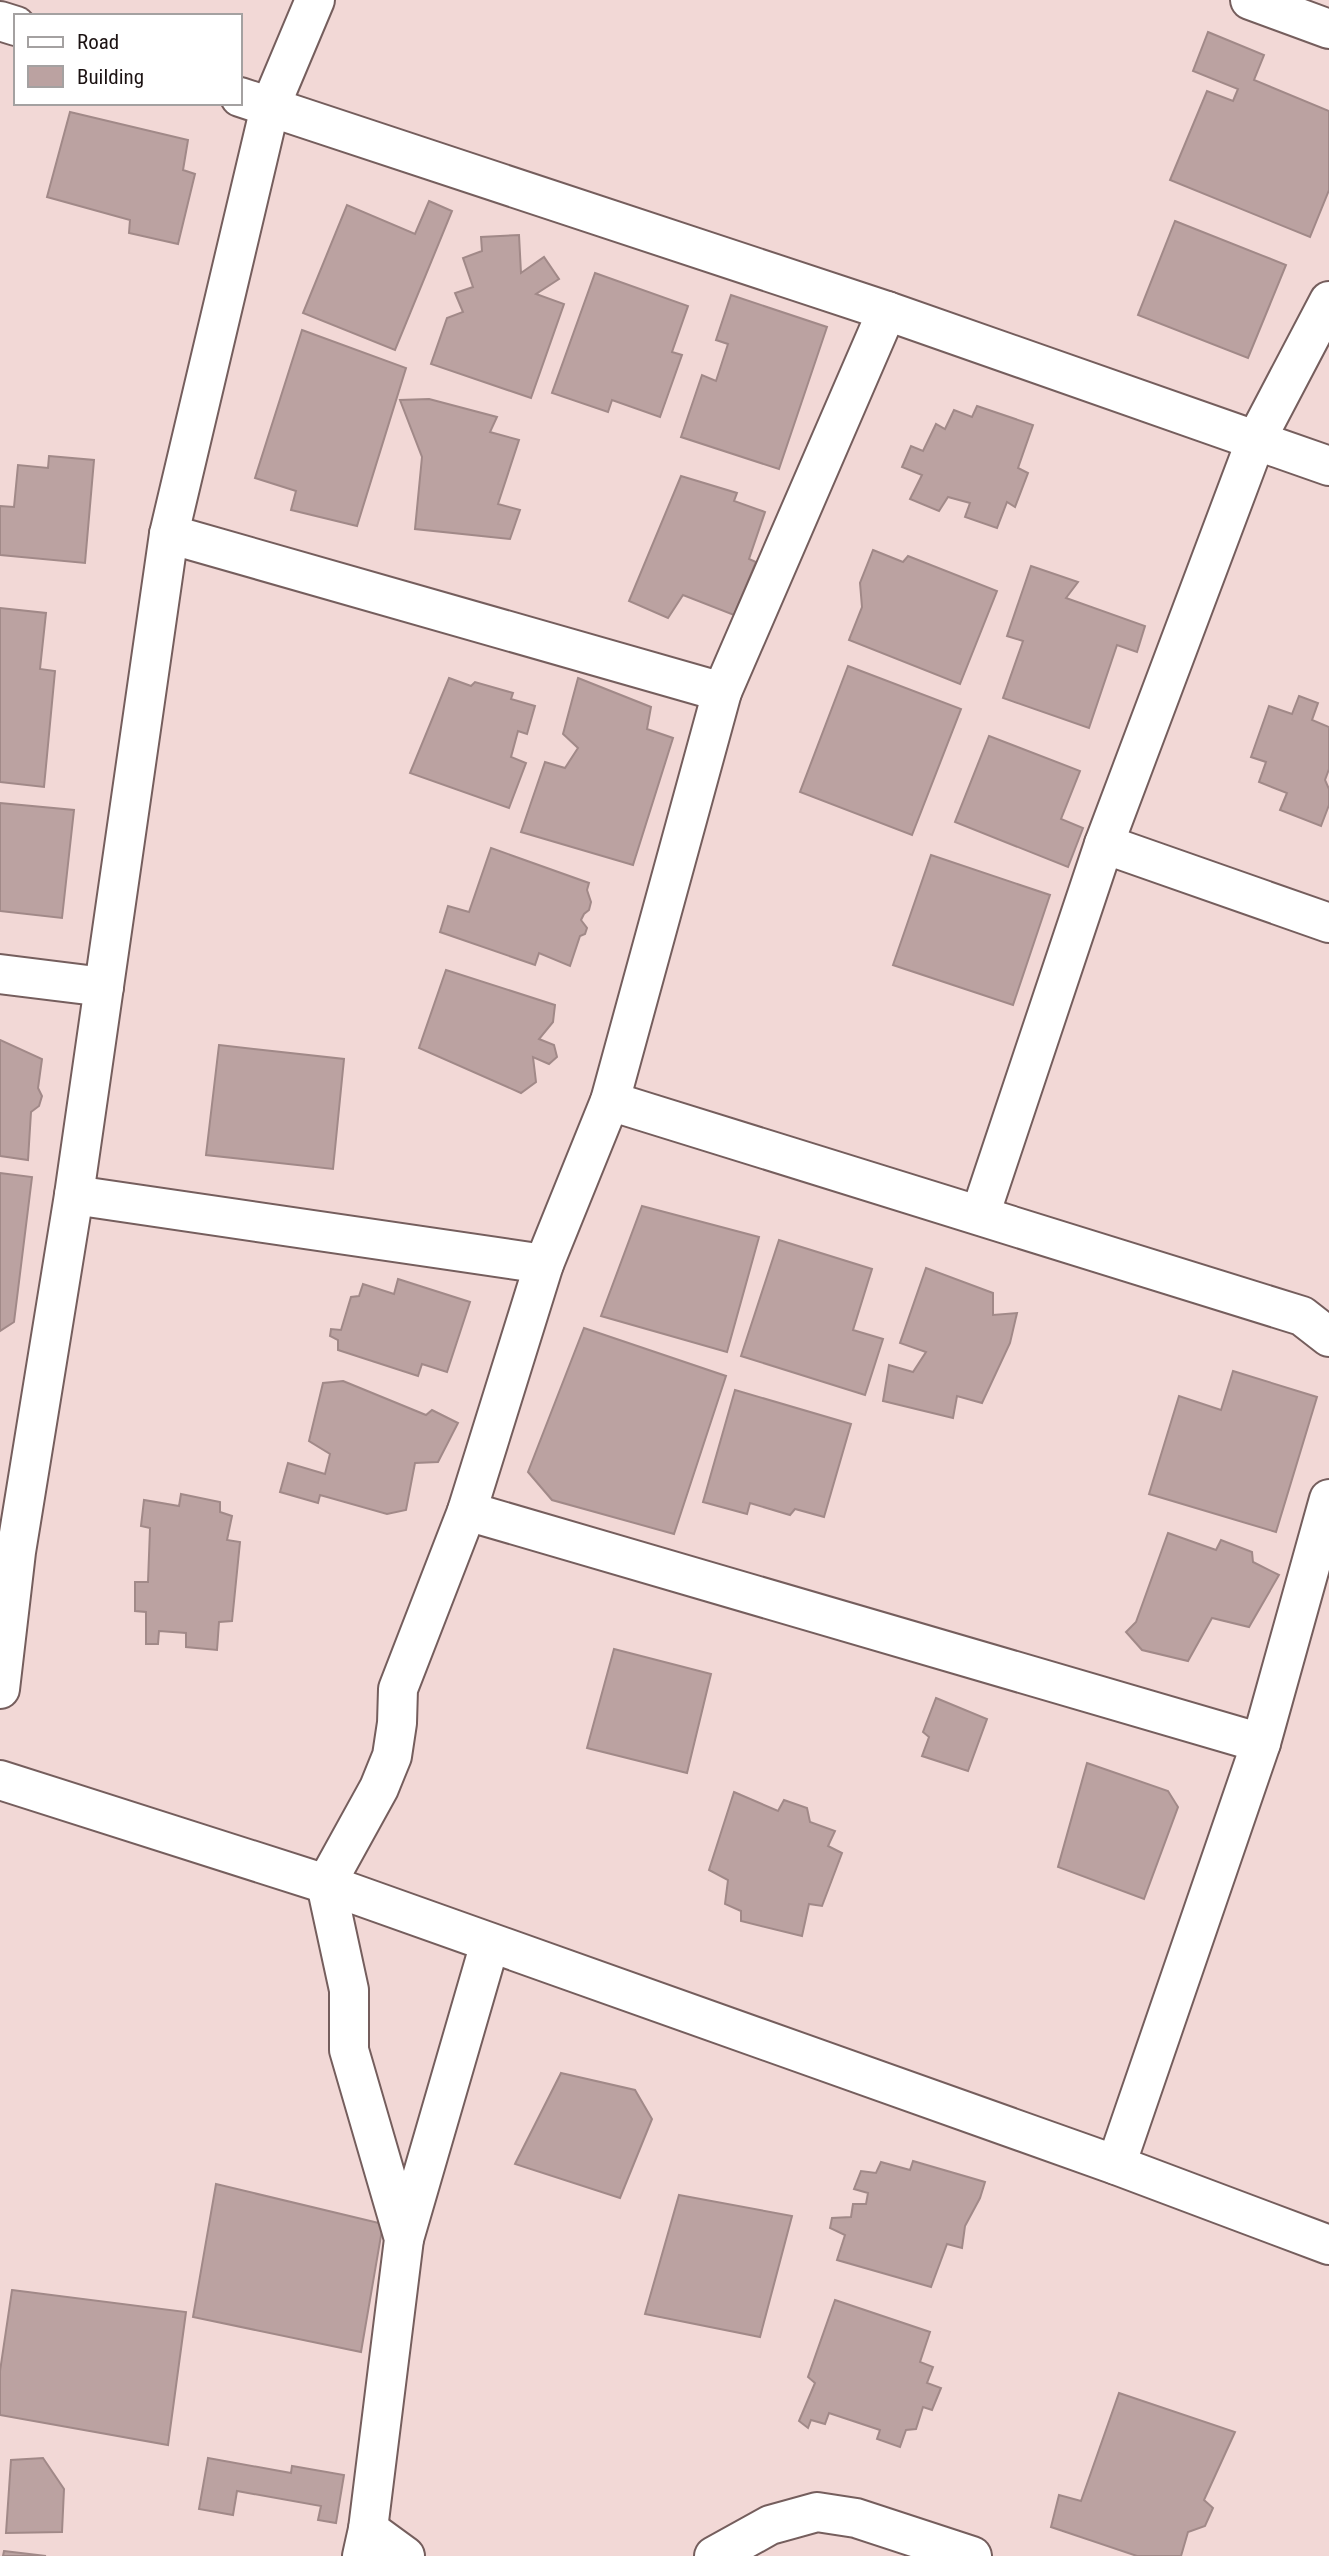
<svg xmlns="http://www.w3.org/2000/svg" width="1329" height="2556" viewBox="0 0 1329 2556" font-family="'Roboto Condensed',sans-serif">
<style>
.building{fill:#bba2a1;stroke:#a18988;stroke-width:2}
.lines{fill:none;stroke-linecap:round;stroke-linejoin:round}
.street-casing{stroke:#755e5d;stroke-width:42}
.street{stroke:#fff;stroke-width:38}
</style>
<rect width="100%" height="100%" fill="#f2d8d6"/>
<!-- building -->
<g class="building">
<path d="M1208,32L1264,55L1254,80L1329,111V190L1310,237L1170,180L1207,91L1233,101L1238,89L1193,71Z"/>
<path d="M70,112L188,140L183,170L195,174L178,244L129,233L130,220L47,197Z"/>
<path d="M429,201L452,211L395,350L303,313L347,205L415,234Z"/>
<path d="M1175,221L1286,265L1248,358L1138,315Z"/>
<path d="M519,235L521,273L544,257L559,279L536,294L564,304L531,398L431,364L447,318L463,312L455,293L473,287L463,258L482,251L481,237Z"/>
<path d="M595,273L688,306L672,352L682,355L660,417L612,400L608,412L552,393Z"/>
<path d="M731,295L827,327L779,469L681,437L702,375L716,381L728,344L716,340Z"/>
<path d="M302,330L406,368L357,526L291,510L296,491L255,478Z"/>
<path d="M429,399L497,417L490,432L519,440L498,504L520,510L510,539L415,529L422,457L400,400Z"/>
<path d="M977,406L1033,425L1018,468L1028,473L1015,507L1007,502L997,528L965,517L970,503L948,497L939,511L910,499L922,475L902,467L911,446L923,451L936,424L945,429L954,410L972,417Z"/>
<path d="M49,456L94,460L85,563L0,555V506L14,507L18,465L48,468Z"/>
<path d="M681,476L737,493L734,501L765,512L749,559L756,562L734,615L683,595L668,618L629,601Z"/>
<path d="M873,550L903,562L908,556L997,591L960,684L849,640L862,607L860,583Z"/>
<path d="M1031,566L1078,582L1066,598L1145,626L1137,652L1117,645L1089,728L1003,698L1023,641L1007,636Z"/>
<path d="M0,608L46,613L40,669L55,671L44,787L0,782Z"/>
<path d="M848,666L961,709L912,835L800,792Z"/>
<path d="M449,678L471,686L475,682L513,693L511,699L535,706L527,734L518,731L511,757L526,763L509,808L410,773Z"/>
<path d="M578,678L651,707L647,729L673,738L633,865L521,832L545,762L565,768L578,748L563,734Z"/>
<path d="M1299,696L1318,703L1312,720L1329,727V769L1325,780L1329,789V805L1321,826L1280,810L1287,793L1259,782L1266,762L1251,757L1269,706L1292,714Z"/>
<path d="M989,736L1080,771L1061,819L1083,828L1068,867L955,822Z"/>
<path d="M0,803L74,810L62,918L0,911Z"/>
<path d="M491,848L589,883L587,890L591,902L589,910L584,914L581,920L587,928L585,934L580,936L570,966L539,953L535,965L440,932L448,906L469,912Z"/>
<path d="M931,855L1050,895L1013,1005L893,965Z"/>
<path d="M446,970L555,1005L553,1022L539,1039L554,1045L557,1057L549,1064L533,1057L536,1082L521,1093L419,1048Z"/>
<path d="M0,1040L42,1059L38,1088L42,1096L39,1106L31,1112L28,1160L0,1156Z"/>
<path d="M219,1045L344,1059L333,1169L206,1155Z"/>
<path d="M0,1173L32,1177L14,1322L0,1331Z"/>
<path d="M642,1206L759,1237L727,1352L601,1316Z"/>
<path d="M779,1240L872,1269L853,1330L883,1339L865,1395L741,1356Z"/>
<path d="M926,1268L993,1293V1315L1017,1313L1010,1343L982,1403L957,1396L953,1418L883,1401L889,1365L913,1372L926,1352L900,1343Z"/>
<path d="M398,1279L470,1302L447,1372L422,1364L418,1376L338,1350V1340L330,1336L331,1329L341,1330L351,1297L359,1296L363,1284L394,1294Z"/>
<path d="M584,1328L726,1376L674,1534L552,1500L528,1472Z"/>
<path d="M1233,1371L1317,1397L1276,1532L1149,1494L1179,1396L1221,1410Z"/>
<path d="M343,1381L426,1415L432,1410L458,1423L438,1462L415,1463L406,1510L387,1514L320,1495L318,1503L280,1492L288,1463L325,1474L330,1454L309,1441L323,1383Z"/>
<path d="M735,1390L851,1424L824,1517L795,1509L790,1515L750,1503L747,1514L703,1502Z"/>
<path d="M181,1494L220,1502V1512L232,1516L227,1540L240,1542L232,1621L219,1622L217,1650L186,1647V1633L159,1631L158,1644H146V1612L135,1611V1582H148L150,1528L141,1526L144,1500L179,1506Z"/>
<path d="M1168,1533L1216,1550L1221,1540L1252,1552L1253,1562L1279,1575L1249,1627L1212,1618L1188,1661L1142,1650L1126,1632L1136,1622Z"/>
<path d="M614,1649L711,1674L687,1773L587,1748Z"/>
<path d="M936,1698L987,1719L968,1771L922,1756L929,1737L923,1732Z"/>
<path d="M1087,1763L1168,1791L1178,1807L1144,1899L1058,1867Z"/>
<path d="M734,1792L778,1811L784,1800L807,1808L810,1822L835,1831L828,1846L842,1853L822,1906L809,1904L802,1936L741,1921V1911L725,1904L728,1880L709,1870Z"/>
<path d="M561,2073L635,2090L652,2119L620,2198L515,2164Z"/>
<path d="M913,2161L985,2182L980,2198L965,2226L962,2248L947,2244L931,2287L837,2260L845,2235L830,2228L832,2218L851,2217L853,2204H866L868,2193L854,2189L861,2171L876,2173L881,2162L910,2170Z"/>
<path d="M216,2184L383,2224L361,2352L193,2317Z"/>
<path d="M679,2195L792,2216L760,2337L645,2314Z"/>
<path d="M12,2290L186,2312L168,2445L0,2415V2371Z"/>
<path d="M835,2300L930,2332L920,2362L933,2367L927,2383L941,2388L932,2410L923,2407L916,2429L906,2430L900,2447L877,2439L880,2430L829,2413L825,2424L811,2420L808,2428L799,2421L815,2383L808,2377Z"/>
<path d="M1119,2393L1235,2432L1204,2500L1213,2508L1205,2526L1188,2532L1181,2556H1137L1051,2527L1059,2495L1081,2501Z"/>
<path d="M43,2458L64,2489L62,2532L6,2533L11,2460Z"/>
<path d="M208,2458L291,2473L292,2466L344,2475L336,2523L318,2520L321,2506L237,2491L233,2515L199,2509Z"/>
<path d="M4,2551L46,2556H3Z"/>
</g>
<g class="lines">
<!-- street casing -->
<g class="street-casing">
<g id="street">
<path d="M1250,0L1329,29"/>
<path d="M0,21L16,26"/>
<path d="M240,97L887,311L1329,466"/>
<path d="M169,534L722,692L887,311"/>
<path d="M1104,844L1329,923"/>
<path d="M0,974L104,987"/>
<path d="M610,1101L1302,1316L1329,1337"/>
<path d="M74,1195L544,1264"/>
<path d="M980,1215L1104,844L1256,440L1329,301"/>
<path d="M467,1511L1261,1743L1116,2165"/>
<path d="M0,1689L16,1552L74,1195L169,534L270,107L315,0"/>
<path d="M1261,1743L1329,1499"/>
<path d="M0,1780L326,1884L1116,2165L1329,2245"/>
<path d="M404,2239L490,1943"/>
<path d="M368,2529L405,2556"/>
<path d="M362,2556L368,2529L404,2239L349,2050V1990L326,1884L379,1788L392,1756L397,1723L398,1689L467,1511L544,1264L610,1101L722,692"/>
<path d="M714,2556L770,2525L817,2512L856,2518L972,2556"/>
</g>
</g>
<!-- street -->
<use href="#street" class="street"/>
</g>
<!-- legend -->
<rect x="14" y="14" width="228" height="91" fill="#ffffff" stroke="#a4a1a1" stroke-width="2"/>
<rect x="28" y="37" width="35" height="10" fill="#ffffff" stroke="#a4a1a1" stroke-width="2"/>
<text x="77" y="49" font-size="21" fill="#1c1313">Road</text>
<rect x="28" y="66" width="35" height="21" fill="#bba2a1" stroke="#a4a1a1" stroke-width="2"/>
<text x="77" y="84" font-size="21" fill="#1c1313">Building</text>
</svg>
